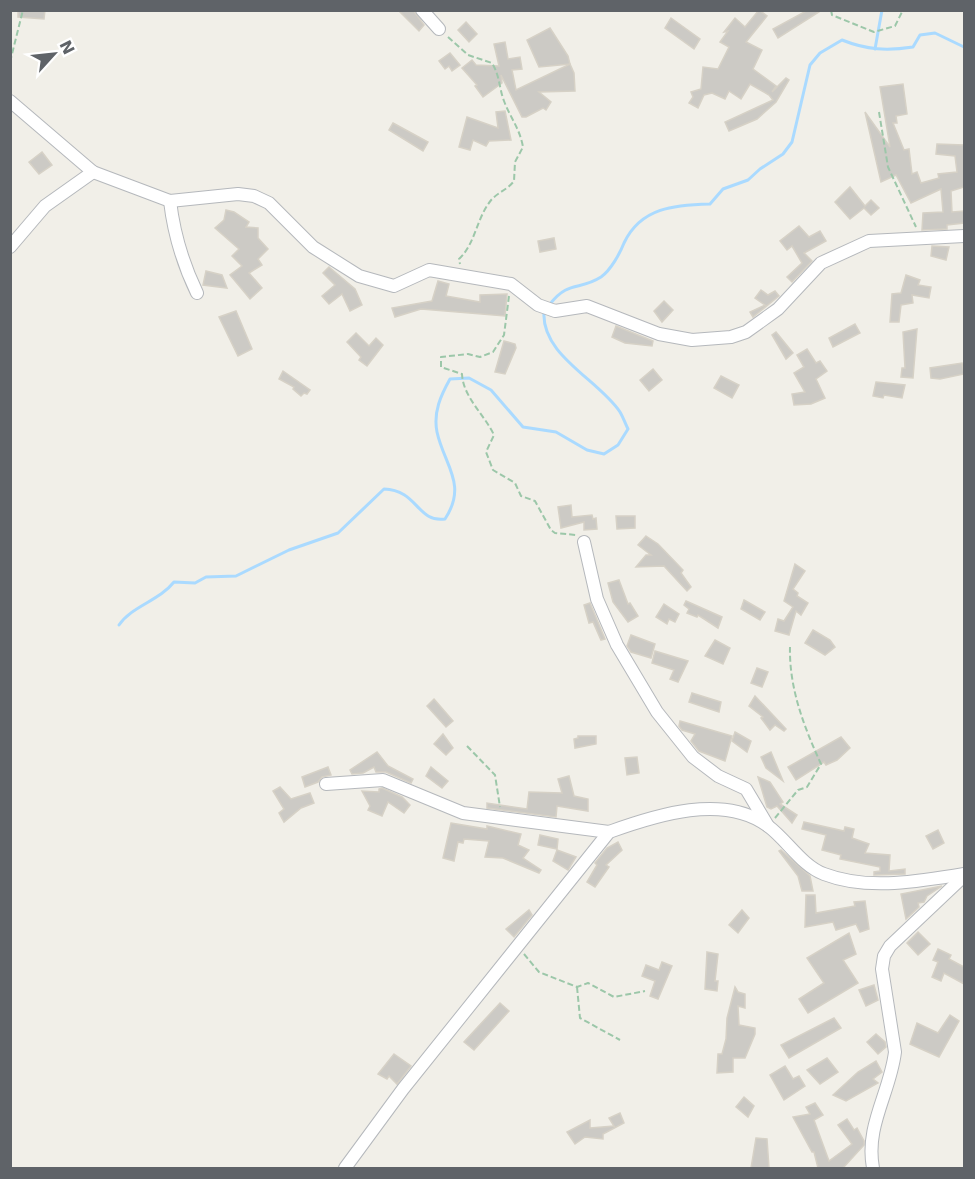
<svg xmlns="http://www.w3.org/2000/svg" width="975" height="1179" viewBox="0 0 975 1179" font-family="'DejaVu Sans',sans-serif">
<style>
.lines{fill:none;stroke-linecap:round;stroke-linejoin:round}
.stream{stroke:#aadaff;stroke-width:3}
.building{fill:#cccac5;stroke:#d6d1c6;stroke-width:1.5}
.street-casing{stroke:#b5b8bc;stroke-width:14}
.path{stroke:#9cc7a9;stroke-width:2;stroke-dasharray:6 3;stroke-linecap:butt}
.street{stroke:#fff;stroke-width:12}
</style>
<rect width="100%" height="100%" fill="#f1efe8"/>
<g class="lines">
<!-- stream -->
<g class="stream">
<path d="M875,49L882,10"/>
<path d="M550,304C569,280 579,291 601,277C611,270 620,253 624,243C641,207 675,205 710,204L723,189L748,180L760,169L783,154L792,142L810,65L820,53L842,40C867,50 887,51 913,47L920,35L935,33L964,47"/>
<path d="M119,625C132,606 159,601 174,582L195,583L206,577L236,576L289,550L338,533L384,489C418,490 417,523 445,519C468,484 444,465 437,432C433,412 441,395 450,379L469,378L491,390L523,427L556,432L587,450L604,454L618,445L628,429C625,423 623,417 620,412C599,380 541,355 544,312"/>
</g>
</g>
<!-- building -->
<g class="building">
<path d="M18,10H45L44,19L18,17Z"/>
<path d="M398,10H413L424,25L419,31Z"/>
<path d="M759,10L767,16L746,42L762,50L753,69L776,86L772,92L786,78L789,80L776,102L757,119L729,131L725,122L773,100L769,95L750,84L741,99L729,91L725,99L712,93L704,95L698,108L689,103L693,97L691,92L701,89L703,67L718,69L729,47L720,42L728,31L724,32L735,18L745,27Z"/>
<path d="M808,10H822L778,38L773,29Z"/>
<path d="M671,18L700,39L694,49L665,28Z"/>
<path d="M466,22L477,34L469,42L458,30Z"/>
<path d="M550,28L568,56L570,64L539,67L527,40Z"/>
<path d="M505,42L508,59L520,57L522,69L512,70L516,90L570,64L574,73L575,91L539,92L551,102L546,110L543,108L526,117H522L501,75L502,83L483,97L475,86L477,85L462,68L472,60L476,65L499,66L494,44Z"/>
<path d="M450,53L460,65L452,71L449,66L445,69L439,61Z"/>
<path d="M903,84L907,114L896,116L897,123H893L904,150L909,149L912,174L917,172L921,183L939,178L938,174L957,172L955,156L936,154L937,144L964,145V187L951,191L952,212L964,211V223L947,225V229L922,230L923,213L943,212L941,189L911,203L896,175L881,182L865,112L890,147L880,87Z"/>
<path d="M505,111L511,140L489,141L486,146L473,140L470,150L459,147L467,117L498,128L496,112Z"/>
<path d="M393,123L428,142L423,151L389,130Z"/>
<path d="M42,152L52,165L39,174L29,162Z"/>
<path d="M850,187L865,206L871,200L879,208L871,215L864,208L850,219L835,202Z"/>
<path d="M226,210L234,212L249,222L246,227L258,228V238L268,249L258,259L262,265L249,273L262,288L250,299L230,275L242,266L232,256L239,249L215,228L224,220Z"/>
<path d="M799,226L809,237L820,231L826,241L804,253L812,261L792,282L787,277L802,263L792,246L787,250L780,241Z"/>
<path d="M554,238L556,249L540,252L538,241Z"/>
<path d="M932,246L949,247L946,260L931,256Z"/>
<path d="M329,267L355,289L362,305L350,311L342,294L329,304L322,296L335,285L323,273Z"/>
<path d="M206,271L222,275L227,288L203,285Z"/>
<path d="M906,275L920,280L918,285L931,287L929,298L912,295L913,303L901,305L899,322H890L892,294L901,293Z"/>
<path d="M438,281L449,284L446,296L480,302V295L507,294L505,316L421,309L395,317L392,308L432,301Z"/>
<path d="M761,290L768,295L775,291L779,296L753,317L750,312L765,305L755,298Z"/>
<path d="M664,301L673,310L662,322L654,311Z"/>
<path d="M236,311L252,349L238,356L219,317Z"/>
<path d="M855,324L860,333L833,347L829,338Z"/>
<path d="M616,326L653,341L652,346L625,343L612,337Z"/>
<path d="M917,329L913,378L901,377L902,368H905L903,332Z"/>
<path d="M776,332L793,353L786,359L772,335Z"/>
<path d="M356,333L369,346L376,338L383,345L367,366L359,360L361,357L347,342Z"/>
<path d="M504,341L515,344L516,348L505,374L495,372Z"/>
<path d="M807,349L816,363L820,361L827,371L816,379L825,398L811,404L794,405L792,394L805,392L794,373L804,367L797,355Z"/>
<path d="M962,363L964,374L940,379L931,378L930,368Z"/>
<path d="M653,369L662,380L649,391L640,380Z"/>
<path d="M283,371L310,390L307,394L304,393L301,396L293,389L294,387L279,379Z"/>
<path d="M721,376L739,385L732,398L714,388Z"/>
<path d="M876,382L905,385L902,398L884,395L883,398L873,396Z"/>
<path d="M571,505L572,517L592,515L593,519L596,518L597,529L584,530V522L561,528L558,507Z"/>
<path d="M616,516H635V528L617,529Z"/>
<path d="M646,536L658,544L683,570L681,573L691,587L687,591L664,566L636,567L646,555H651L638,545Z"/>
<path d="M795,564L805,571L793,589L798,593L797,596L808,603L801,615L796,611L789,635L775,631L778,619L784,621L793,607L784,601Z"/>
<path d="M619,580L628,604L630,603L638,616L628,622L613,602L608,583Z"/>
<path d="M744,600L765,612L760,620L741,609Z"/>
<path d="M686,601L722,617L718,628L698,615L697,617L687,613L689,609L684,605Z"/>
<path d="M590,603L605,639L601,640L593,622L589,623L584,605Z"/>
<path d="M664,604L679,614L675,622L669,619L667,624L656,617Z"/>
<path d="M813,630L830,640L835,647L825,655L805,643Z"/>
<path d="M631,635L655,644L651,658L631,652L627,646Z"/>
<path d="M715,640L730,648L723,664L705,656Z"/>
<path d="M655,651L688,661L678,682L670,679L674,670L652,663Z"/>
<path d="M757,668L768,672L762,687L751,683Z"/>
<path d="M692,693L721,702L719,712L689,702Z"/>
<path d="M755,696L786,729L784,731L775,725L770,730L761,718L763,717L749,706Z"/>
<path d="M434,699L453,721L446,727L427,706Z"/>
<path d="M680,721L732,736L725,761L699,751L691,741L695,734L682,730L679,726Z"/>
<path d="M735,732L751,741L747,752L732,741Z"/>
<path d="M443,734L453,748L446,755L434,744Z"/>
<path d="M578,736H596V744L575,748L574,739L578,738Z"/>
<path d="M841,737L850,748L837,760L826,765L824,762L796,780L788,767Z"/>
<path d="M377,752L388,766L413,779L411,783L386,772H376L374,767L363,773L352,774L350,770Z"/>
<path d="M771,752L776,764L783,781L766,768L761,757Z"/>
<path d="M637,757L639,773L627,775L625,758Z"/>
<path d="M328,767L331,775L322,777L318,782L305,787L302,777Z"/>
<path d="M431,767L448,781L442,788L426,776Z"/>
<path d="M569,776L574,796L588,799V811L557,806L556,817L487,808V803L527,809L529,792L562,793L558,779Z"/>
<path d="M758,777L770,782L783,802L780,804L797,815L792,823L777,806L771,809L767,807Z"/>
<path d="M280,787L291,799L310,793L314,803L301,808L284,822L279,813L284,809L273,791Z"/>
<path d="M382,788L402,797L410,805L404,813L388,802L382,816L368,810L370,806L362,791L379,792V789Z"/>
<path d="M804,822L844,831L845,827L854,829L852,838L869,844L865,853L890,855L889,871L905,869V874L874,875V872L880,871V867L840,859L841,855L822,850L826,835L802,829Z"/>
<path d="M451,823L487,829V826L521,834L518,845L529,850L523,858L541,870L539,873L503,858L485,857L489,841L464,839L463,843L458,842L454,861L443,858Z"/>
<path d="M938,830L944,843L933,849L926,836Z"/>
<path d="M540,835L558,839L557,849L538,845Z"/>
<path d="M618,842L622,850L606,865L609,867L595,887L587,882L597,865L595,863L607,848Z"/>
<path d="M557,850L576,857L568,870L553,861Z"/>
<path d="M781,850L810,876L813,891H802L798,876L779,851Z"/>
<path d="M942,886L927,896L924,902L918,903L919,907L906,919L901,894Z"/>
<path d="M806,895H815L816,913L855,906L854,902L865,901L869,929L860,932L856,924L836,930L833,922L805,927Z"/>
<path d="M529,910L532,915L514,937L506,929Z"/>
<path d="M742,910L749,918L738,933L729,925Z"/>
<path d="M918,932L930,944L918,955L907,943Z"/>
<path d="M849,933L856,954L843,960L858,983L808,1013L799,999L824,983L807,958Z"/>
<path d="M938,949L951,955L949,959L964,967V984L944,973L941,981L932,977L938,962L933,960Z"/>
<path d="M707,952L718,954L715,981H718L717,991L705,989Z"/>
<path d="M662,962L672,966L658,999L650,996L655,981L642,976L646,965L659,970Z"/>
<path d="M874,985L878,1000L866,1006L859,990Z"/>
<path d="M735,987L738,992L745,994V1008L738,1006L739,1025L755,1028V1034L745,1058H733V1072L717,1073L718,1054H722L726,1039L727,1018Z"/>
<path d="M500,1003L509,1011L474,1050L464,1042Z"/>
<path d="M950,1015L959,1021L939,1057L910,1044L917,1023L938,1033Z"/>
<path d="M834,1018L841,1028L789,1058L781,1045Z"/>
<path d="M876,1034L885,1042L886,1047L878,1054L867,1042Z"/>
<path d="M394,1054L411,1066L397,1084L389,1076L387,1079L378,1074Z"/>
<path d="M827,1058L838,1072L820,1084L807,1070Z"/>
<path d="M876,1061L882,1072L873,1079L878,1083L846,1101L833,1095L858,1072Z"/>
<path d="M785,1066L793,1079L799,1076L805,1086L784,1100L770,1075Z"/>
<path d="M744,1097L754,1106L748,1117L736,1107Z"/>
<path d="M815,1103L823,1115L814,1120L829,1161L852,1144L838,1125L847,1119L854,1130L857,1128L864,1141V1145L843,1168H818L814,1152H812L793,1117L810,1114L806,1107Z"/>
<path d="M620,1113L624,1123L603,1134V1139L585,1137L575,1144L567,1132L590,1120V1128L614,1126L609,1118Z"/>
<path d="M756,1138L767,1139L769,1168H751Z"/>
</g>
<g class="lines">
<!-- street casing -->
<g class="street-casing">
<g id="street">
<path d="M422,10L439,29"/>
<path d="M10,101L93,172L170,201L238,194L254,196L269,203L313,247L359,276L394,286L429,270L511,284L538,305L555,311L587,306L659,334L692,340L731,337L746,332L778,309L821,263L869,241L964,236"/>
<path d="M170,201C174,235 182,262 197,293"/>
<path d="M10,247L45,206L93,172"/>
<path d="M584,542L597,599L617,645L657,712L693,757L718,776L746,789L768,826"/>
<path d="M326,784L383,780L463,813L609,832"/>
<path d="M345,1168L403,1089L609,832C656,815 724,793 768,826C787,840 802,866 824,874C868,891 919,881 964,874"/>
<path d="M873,1168C865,1126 890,1093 895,1052L882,969L884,956L890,946L964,876"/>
</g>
</g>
<!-- path -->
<g class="path">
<path d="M831,10L832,15L874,32L895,26L903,10"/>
<path d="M448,37L468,55L492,63C500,76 499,88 504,101C510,117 520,129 523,147L515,162L514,181C508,189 499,192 492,199C476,218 476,243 459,259L460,264"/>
<path d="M10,62L23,10"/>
<path d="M879,112L888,167L916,227"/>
<path d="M509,296L504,335L493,352L480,357L468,354L441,357V367L462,374C463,397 484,414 494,435L486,452L493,470L515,483L521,496L535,501L551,530L555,533L576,535"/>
<path d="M467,746L495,775L500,807"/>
<path d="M775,818L798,790L807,787L821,764C804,727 789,688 790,647"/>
<path d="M524,954L539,972L577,987L588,983L614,997L645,991"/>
<path d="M577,987L580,1018L620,1040"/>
</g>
<!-- street -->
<use href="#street" class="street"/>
</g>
<!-- border -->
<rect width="975" height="1179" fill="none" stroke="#5f6368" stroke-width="24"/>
<!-- north arrow -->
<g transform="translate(54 54) rotate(63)" stroke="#ffffff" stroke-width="4.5" paint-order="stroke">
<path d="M0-4.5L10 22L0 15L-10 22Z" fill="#5f6368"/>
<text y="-9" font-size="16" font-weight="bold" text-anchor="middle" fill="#5f6368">N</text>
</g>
</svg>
